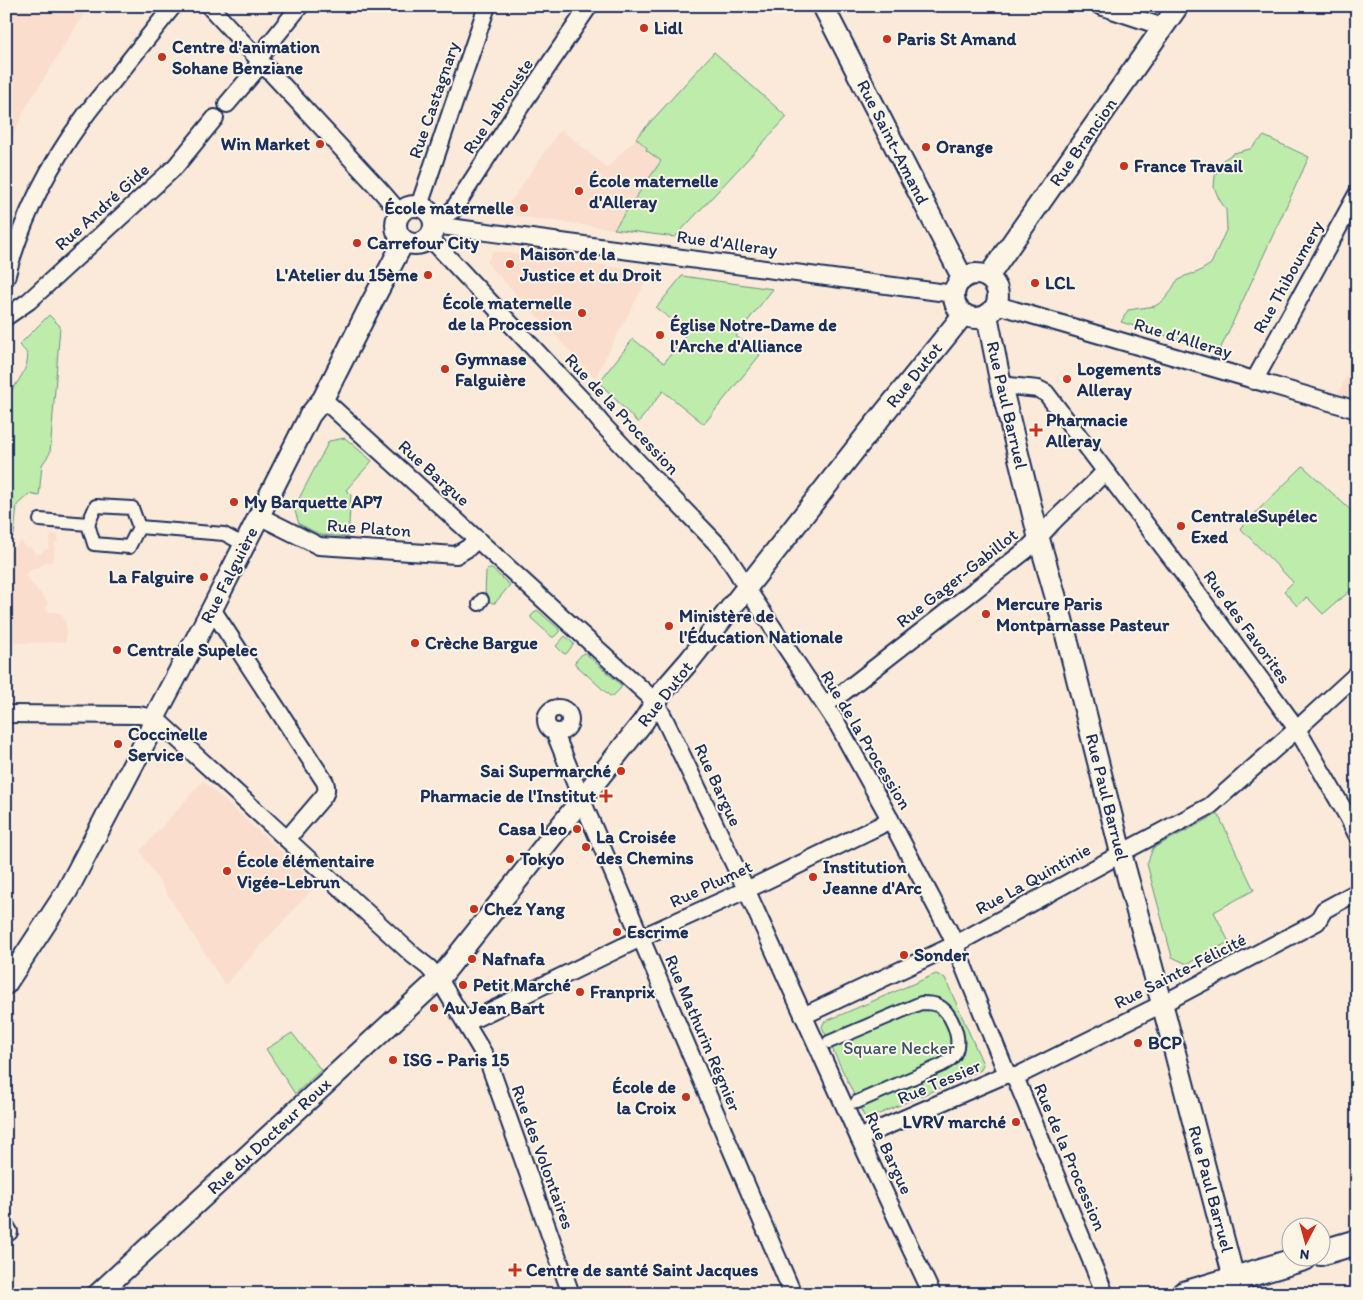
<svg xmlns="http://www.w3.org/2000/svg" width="1363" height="1300" viewBox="0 0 1363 1300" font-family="Itim,sans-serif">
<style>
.built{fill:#faddcc}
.green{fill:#bdecab;stroke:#6c8e84}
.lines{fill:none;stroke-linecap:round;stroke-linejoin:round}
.pedestrian-casing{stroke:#1b2f5e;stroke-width:16}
.minor-casing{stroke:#1b2f5e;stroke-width:20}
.tertiary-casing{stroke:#1b2f5e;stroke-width:24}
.secondary-casing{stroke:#1b2f5e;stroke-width:28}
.pedestrian{stroke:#fcf5e5;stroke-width:12}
.minor{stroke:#fcf5e5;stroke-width:16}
.tertiary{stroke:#fcf5e5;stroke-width:20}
.secondary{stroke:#fcf5e5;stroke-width:24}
.poi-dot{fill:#c8321e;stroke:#fcf5e5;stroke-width:2}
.labels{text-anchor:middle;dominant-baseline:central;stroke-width:4;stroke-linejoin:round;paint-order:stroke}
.poi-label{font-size:18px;font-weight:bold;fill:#1b2f5e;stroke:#fcf5e5;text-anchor:start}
.street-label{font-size:18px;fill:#1b2f5e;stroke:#fcf5e5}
.park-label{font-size:18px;fill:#3b556d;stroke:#fcf5e5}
</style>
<rect width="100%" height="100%" fill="#fbeada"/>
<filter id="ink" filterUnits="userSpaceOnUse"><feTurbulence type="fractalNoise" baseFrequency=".02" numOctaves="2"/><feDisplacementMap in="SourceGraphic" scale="10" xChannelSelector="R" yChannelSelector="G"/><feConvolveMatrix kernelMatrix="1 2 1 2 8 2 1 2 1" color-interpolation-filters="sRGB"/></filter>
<g filter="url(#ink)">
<!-- built -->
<g class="built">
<path d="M6,6H89L25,109L6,153Z"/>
<path d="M561,129L607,168L636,138L647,149L646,150L661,161L614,229L502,214Z"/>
<path d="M493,251L651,272L615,339L595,378L487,263Z"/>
<path d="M1357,355V400L1338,394Z"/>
<path d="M50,535H58V542H55L54,559L49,563L47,561L37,569L36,568H34L27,573L26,577L47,601L48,605L46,609L49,612H56L61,614L64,618L66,624V642L11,643V638H6V554L21,541L25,547H30L37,555L43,552L44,549H49Z"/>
<path d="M6,778H13V809L6,812Z"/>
<path d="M203,781L317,884L225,985L140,851Z"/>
</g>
<!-- green -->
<g class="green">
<path d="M714,52L787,117L675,237L614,229L661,161L646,150L647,148L636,138Z"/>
<path d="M1264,136L1309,157L1219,352L1121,322L1128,310L1155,306L1163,301L1169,294L1176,282L1185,276L1198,272L1211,264L1227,228L1226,210L1219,199L1214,187L1215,176L1223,160L1234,153L1250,149Z"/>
<path d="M682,276L773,289L736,336L760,355L704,424L663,391L638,423L599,382L633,339L664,363L688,332L656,308Z"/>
<path d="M49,315L60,326L50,453L42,465L39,496L29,494L17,505L14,535L6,543V396C14,389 31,365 27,354C25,350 22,348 19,345Z"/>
<path d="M345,438L372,461L346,490L351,495L348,537L321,535L299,524L294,508L329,441Z"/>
<path d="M1303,466L1357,516V585L1323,614L1307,597L1297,606L1284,591L1293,582L1240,528Z"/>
<path d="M488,569H492L510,585L495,603H492L485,596L486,571Z"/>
<path d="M537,610L559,629V632L554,637H552L531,618V616Z"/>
<path d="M565,636L574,644L566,654L563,653L556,646Z"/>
<path d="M583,653H585L621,685V688L613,696H610L575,664V662Z"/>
<path d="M1218,814L1254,890L1214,912L1229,942L1187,964L1172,957L1147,864L1153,848Z"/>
<path d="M936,974L945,978L983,1064L981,1070L870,1118L864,1116L822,1027L824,1022Z"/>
<path d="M292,1033L321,1070L295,1094L266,1049Z"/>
</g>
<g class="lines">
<!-- pedestrian casing -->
<g class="pedestrian-casing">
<g id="pedestrian">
<path d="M40,520L88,524L94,544L129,547L139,527L224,534L245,545"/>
<path d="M88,524L96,506L132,508L139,527"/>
<path d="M479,604L482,600"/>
<path d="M829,1042L921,1003C927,1003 932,1003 937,1005C951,1011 961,1037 956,1051C954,1057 948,1062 942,1065L857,1102"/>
</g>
</g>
<!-- minor casing -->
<g class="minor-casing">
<g id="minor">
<path d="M209,6L381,191L400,213"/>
<path d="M1100,6L1163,27"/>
<path d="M227,104L255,71L259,59L267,47L300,6"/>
<path d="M419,206L487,6"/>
<path d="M434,221L453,210L512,119L589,6"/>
<path d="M434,225L954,294"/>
<path d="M430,238L584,402L602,424L654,479L722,549L738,573L747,589L838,725L890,819L950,933L1007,1074L1015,1077L1105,1294"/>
<path d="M6,278C21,221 47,168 82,120C91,107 102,94 113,81C133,56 153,31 173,6"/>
<path d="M997,305L1357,410"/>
<path d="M6,317L29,301L175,167L215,118"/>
<path d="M1254,381L1357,194"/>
<path d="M1001,385L1038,389L1046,393L1176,564L1297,729L1348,817L1357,835"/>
<path d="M323,399L647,694L656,703L664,718L746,889L859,1138L932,1294"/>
<path d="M259,516L319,546L456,555L468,548L477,539"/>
<path d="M212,609L325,782C327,788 327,792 323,797L287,839"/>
<path d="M825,705L845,691L1025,551C1036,541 1043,533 1052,523C1069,505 1089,490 1105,471"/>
<circle cx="558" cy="720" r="12"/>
<path d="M6,714L139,715L155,718L414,956L428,967L439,979L488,1061L571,1294"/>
<path d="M556,732V736L587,812L793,1294"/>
<path d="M803,1016L954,945L1108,861L1121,853L1210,806L1297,729L1357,674"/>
<path d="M466,1023L653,932L759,884L879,826L890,819"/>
<path d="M1015,1077L1162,1004L1317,922L1324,910L1357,892"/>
<path d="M859,1138L1007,1074"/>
<path d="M6,1227L9,1232"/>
</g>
</g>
<!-- tertiary casing -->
<g class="tertiary-casing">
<g id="tertiary">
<path d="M823,6L963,279"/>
<circle cx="415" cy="225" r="19"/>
<circle cx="976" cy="296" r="22"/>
<path d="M988,277L1178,6"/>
<path d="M987,315L1001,385L1039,539L1062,619L1121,853L1166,1018L1238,1294"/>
<path d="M6,984L67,891L146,740L158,711L212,609L310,415L323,399L371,304L404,241"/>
<path d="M98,1294L439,979L643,722L663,691L690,660L872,428L964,314"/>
</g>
</g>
<!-- secondary casing -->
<g class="secondary-casing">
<g id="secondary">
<path d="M1320,1253L1357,1242"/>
<path d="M1184,1294L1304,1258"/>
</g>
</g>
<!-- pedestrian -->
<use href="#pedestrian" class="pedestrian"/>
<!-- minor -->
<use href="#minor" class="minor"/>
<!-- tertiary -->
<use href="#tertiary" class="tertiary"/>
<!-- secondary -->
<use href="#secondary" class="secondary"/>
</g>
</g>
<!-- markers -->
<g class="poi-dot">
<circle cx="644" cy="28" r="5"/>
<circle cx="887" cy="39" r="5"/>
<circle cx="162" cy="57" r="5"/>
<circle cx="320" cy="144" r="5"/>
<circle cx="926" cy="147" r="5"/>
<circle cx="1124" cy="166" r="5"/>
<circle cx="579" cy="191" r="5"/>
<circle cx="524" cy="208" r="5"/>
<circle cx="357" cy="243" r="5"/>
<circle cx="510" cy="264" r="5"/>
<circle cx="428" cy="275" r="5"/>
<circle cx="1035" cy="283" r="5"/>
<circle cx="582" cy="313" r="5"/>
<circle cx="660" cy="335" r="5"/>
<circle cx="445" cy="369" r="5"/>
<circle cx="1067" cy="379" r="5"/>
<path d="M1033.5 422.5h5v5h5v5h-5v5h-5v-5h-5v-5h5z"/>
<circle cx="234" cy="502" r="5"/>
<circle cx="1181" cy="526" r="5"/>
<circle cx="204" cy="577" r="5"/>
<circle cx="986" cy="614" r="5"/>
<circle cx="669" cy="626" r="5"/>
<circle cx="415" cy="643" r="5"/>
<circle cx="117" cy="650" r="5"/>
<circle cx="118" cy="744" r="5"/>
<circle cx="621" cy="771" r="5"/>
<path d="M603.5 788.5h5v5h5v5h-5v5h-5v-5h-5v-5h5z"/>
<circle cx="577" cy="829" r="5"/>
<circle cx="586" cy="847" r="5"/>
<circle cx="510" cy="859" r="5"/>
<circle cx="227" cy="871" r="5"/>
<circle cx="813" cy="877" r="5"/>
<circle cx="474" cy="909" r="5"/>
<circle cx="617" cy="932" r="5"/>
<circle cx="904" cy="955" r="5"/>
<circle cx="472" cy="959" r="5"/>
<circle cx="463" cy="985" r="5"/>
<circle cx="580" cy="992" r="5"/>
<circle cx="434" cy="1008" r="5"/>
<circle cx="1138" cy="1043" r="5"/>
<circle cx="393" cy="1060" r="5"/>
<circle cx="686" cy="1097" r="5"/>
<circle cx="1016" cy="1122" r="5"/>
<path d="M512.5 1262.5h5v5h5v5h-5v5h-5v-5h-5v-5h5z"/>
</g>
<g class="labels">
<!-- poi labels -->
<g class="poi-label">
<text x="654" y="28">Lidl</text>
<text x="897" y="39">Paris St Amand</text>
<text x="172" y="47">Centre d'animation<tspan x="172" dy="21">Sohane Benziane</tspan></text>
<text x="310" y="144" text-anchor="end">Win Market</text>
<text x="936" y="147">Orange</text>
<text x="1134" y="166">France Travail</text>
<text x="589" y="181">École maternelle<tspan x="589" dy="21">d'Alleray</tspan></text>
<text x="514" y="208" text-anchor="end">École maternelle</text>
<text x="367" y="243">Carrefour City</text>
<text x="520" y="254">Maison de la<tspan x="520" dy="21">Justice et du Droit</tspan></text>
<text x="418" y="275" text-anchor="end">L'Atelier du 15ème</text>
<text x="1045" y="283">LCL</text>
<text x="572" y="303" text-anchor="end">École maternelle<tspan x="572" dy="21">de la Procession</tspan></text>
<text x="670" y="325">Église Notre-Dame de<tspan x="670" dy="21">l'Arche d'Alliance</tspan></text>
<text x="455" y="359">Gymnase<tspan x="455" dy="21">Falguière</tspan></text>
<text x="1077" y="369">Logements<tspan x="1077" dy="21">Alleray</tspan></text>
<text x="1046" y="420">Pharmacie<tspan x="1046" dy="21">Alleray</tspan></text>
<text x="244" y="502">My Barquette AP7</text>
<text x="1191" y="516">CentraleSupélec<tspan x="1191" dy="21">Exed</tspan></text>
<text x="194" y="577" text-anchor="end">La Falguire</text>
<text x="996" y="604">Mercure Paris<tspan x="996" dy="21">Montparnasse Pasteur</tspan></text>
<text x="679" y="616">Ministère de<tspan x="679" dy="21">l'Éducation Nationale</tspan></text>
<text x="425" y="643">Crèche Bargue</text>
<text x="127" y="650">Centrale Supelec</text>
<text x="128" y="734">Coccinelle<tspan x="128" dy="21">Service</tspan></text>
<text x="611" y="771" text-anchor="end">Sai Supermarché</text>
<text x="596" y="796" text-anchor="end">Pharmacie de l'Institut</text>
<text x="567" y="829" text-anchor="end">Casa Leo</text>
<text x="596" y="837">La Croisée<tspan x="596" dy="21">des Chemins</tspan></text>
<text x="520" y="859">Tokyo</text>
<text x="237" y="861">École élémentaire<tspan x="237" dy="21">Vigée-Lebrun</tspan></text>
<text x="823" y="867">Institution<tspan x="823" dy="21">Jeanne d'Arc</tspan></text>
<text x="484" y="909">Chez Yang</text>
<text x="627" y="932">Escrime</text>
<text x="914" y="955">Sonder</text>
<text x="482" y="959">Nafnafa</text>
<text x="473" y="985">Petit Marché</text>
<text x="590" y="992">Franprix</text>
<text x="444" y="1008">Au Jean Bart</text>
<text x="1148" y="1043">BCP</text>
<text x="403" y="1060">ISG - Paris 15</text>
<text x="676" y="1087" text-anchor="end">École de<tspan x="676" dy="21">la Croix</tspan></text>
<text x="1006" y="1122" text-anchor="end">LVRV marché</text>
<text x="526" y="1270">Centre de santé Saint Jacques</text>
</g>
<!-- street labels -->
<g class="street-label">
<text transform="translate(434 100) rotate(-71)">Rue Castagnary</text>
<text transform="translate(498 106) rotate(-56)">Rue Labrouste</text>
<text transform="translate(893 142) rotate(63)">Rue Saint-Amand</text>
<text transform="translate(1083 142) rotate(-55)">Rue Brancion</text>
<text transform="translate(102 207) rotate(-42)">Rue André Gide</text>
<text transform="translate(727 243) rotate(8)">Rue d'Alleray</text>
<text transform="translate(1288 277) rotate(-61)">Rue Thiboumery</text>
<text transform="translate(1183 338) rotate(17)">Rue d'Alleray</text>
<text transform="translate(914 375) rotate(-51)">Rue Dutot</text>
<text transform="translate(1007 405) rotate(77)">Rue Paul Barruel</text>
<text transform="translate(622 414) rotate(47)">Rue de la Procession</text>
<text transform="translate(434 473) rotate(42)">Rue Bargue</text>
<text transform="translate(369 528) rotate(4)">Rue Platon</text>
<text transform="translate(229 575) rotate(-63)">Rue Falguière</text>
<text transform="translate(957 578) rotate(-38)">Rue Gager-Gabillot</text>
<text transform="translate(1247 627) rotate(54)">Rue des Favorites</text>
<text transform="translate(665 694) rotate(-52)">Rue Dutot</text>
<text transform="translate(866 740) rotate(59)">Rue de la Procession</text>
<text transform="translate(718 785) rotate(65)">Rue Bargue</text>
<text transform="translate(1107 797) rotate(76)">Rue Paul Barruel</text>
<text transform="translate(1033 879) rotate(-29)">Rue La Quintinie</text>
<text transform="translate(711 884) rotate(-25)">Rue Plumet</text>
<text transform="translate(1180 971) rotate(-27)">Rue Sainte-Félicité</text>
<text transform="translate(703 1033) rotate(67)">Rue Mathurin Régnier</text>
<text transform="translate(939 1082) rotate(-23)">Rue Tessier</text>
<text transform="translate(269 1136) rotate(-43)">Rue du Docteur Roux</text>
<text transform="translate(889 1153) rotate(65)">Rue Bargue</text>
<text transform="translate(543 1157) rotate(70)">Rue des Volontaires</text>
<text transform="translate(1070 1157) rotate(67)">Rue de la Procession</text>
<text transform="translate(1211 1189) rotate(75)">Rue Paul Barruel</text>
</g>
<!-- park labels -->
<g class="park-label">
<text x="899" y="1048">Square Necker</text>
</g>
</g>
<!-- margin -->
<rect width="1363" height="1300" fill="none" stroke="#fcf5e5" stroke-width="25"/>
<rect x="12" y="12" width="1338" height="1275" fill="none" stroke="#1b2f5e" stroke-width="2" filter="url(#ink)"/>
<!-- north arrow -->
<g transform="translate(1306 1242) rotate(186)"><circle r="24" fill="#fcf5e5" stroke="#a2a6af"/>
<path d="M0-4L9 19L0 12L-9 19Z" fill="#c8321e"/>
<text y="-8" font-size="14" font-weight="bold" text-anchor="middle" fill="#1b2f5e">N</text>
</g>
</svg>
